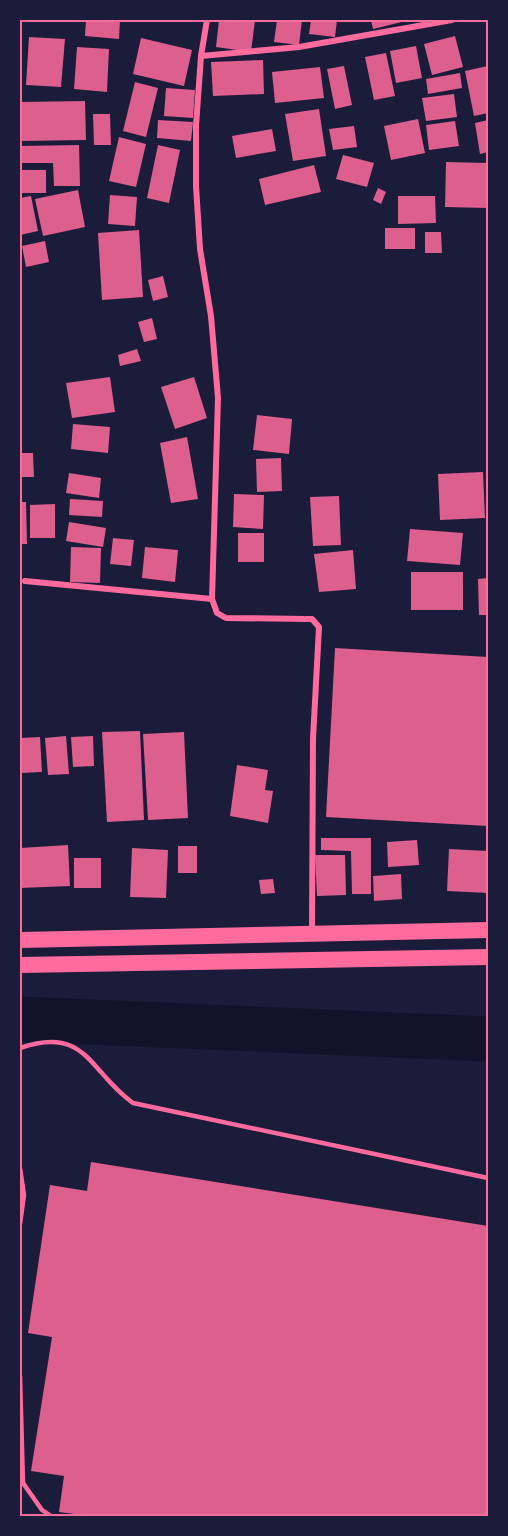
<svg xmlns="http://www.w3.org/2000/svg" width="508" height="1536" viewBox="0 0 508 1536" font-family="'Roboto Serif',serif">
<style>
.lines{fill:none;stroke-linecap:round;stroke-linejoin:round}
.river{stroke:#12122b;stroke-width:45}
.building{fill:#dd5f8e}
.service{stroke:#ff6b9d;stroke-width:4.5}
.minor{stroke:#ff6b9d;stroke-width:6}
.trunk{stroke:#ff6b9d;stroke-width:16}
.neatline{fill:none;stroke:#ff6b9d;stroke-width:2}
</style>
<rect width="100%" height="100%" fill="#1b1b3a"/>
<g class="lines">
<!-- river -->
<path class="river" d="M20,1019L488,1039"/>
</g>
<!-- building -->
<g class="building">
<path d="M86,20H120L119,39L85,36Z"/>
<path d="M219,20H255L251,52L216,47Z"/>
<path d="M277,20H302L299,45L274,42Z"/>
<path d="M311,20H337L335,37L309,34Z"/>
<path d="M371,20H410L373,29Z"/>
<path d="M455,36L463,67L432,75L424,44Z"/>
<path d="M29,37L65,39L61,87L26,85Z"/>
<path d="M141,38L192,50L184,86L133,74Z"/>
<path d="M416,46L422,78L396,83L390,51Z"/>
<path d="M77,47L109,49L107,92L74,89Z"/>
<path d="M386,53L395,96L374,100L365,57Z"/>
<path d="M263,60L264,94L213,96L211,62Z"/>
<path d="M344,66L352,105L335,109L327,69Z"/>
<path d="M488,66V113L474,116L465,71Z"/>
<path d="M320,67L324,98L275,103L272,72Z"/>
<path d="M460,73L462,88L428,94L426,79Z"/>
<path d="M135,82L158,88L146,137L123,131Z"/>
<path d="M166,88L195,90L193,118L164,116Z"/>
<path d="M454,94L457,117L426,121L422,98Z"/>
<path d="M85,101L86,140L20,141V102Z"/>
<path d="M319,109L326,156L293,161L285,114Z"/>
<path d="M93,114H110L111,145H94Z"/>
<path d="M418,119L425,153L391,160L384,126Z"/>
<path d="M158,120L193,122L191,141L157,138Z"/>
<path d="M488,120V152L480,154L475,123Z"/>
<path d="M455,121L459,146L429,150L426,125Z"/>
<path d="M354,126L357,147L333,150L329,129Z"/>
<path d="M272,129L276,151L236,158L232,136Z"/>
<path d="M119,137L146,144L136,187L109,181Z"/>
<path d="M79,145L80,186H54L53,163H20V146Z"/>
<path d="M158,145L180,150L169,203L147,198Z"/>
<path d="M343,155L374,163L367,187L336,179Z"/>
<path d="M446,162L488,163V208L445,207Z"/>
<path d="M314,165L321,192L265,205L259,179Z"/>
<rect x="20" y="170" width="26" height="23"/>
<path d="M378,188L386,192L381,204L373,200Z"/>
<path d="M78,190L85,227L43,236L35,199Z"/>
<path d="M110,195L137,197L135,226L108,224Z"/>
<path d="M31,196L38,231L20,235V198Z"/>
<path d="M398,196H435L436,223L398,224Z"/>
<rect x="385" y="228" width="30" height="21"/>
<path d="M139,230L143,297L102,300L98,233Z"/>
<path d="M425,232H441L442,253H425Z"/>
<path d="M45,241L49,262L26,267L22,246Z"/>
<path d="M163,276L168,297L153,301L148,280Z"/>
<path d="M152,318L157,339L144,342L138,322Z"/>
<path d="M137,349L141,361L120,366L118,355Z"/>
<path d="M110,377L115,412L72,418L66,383Z"/>
<path d="M194,377L207,418L175,429L161,387Z"/>
<path d="M257,415L292,419L289,454L253,450Z"/>
<path d="M73,424L110,427L108,453L71,449Z"/>
<path d="M187,437L198,499L171,503L160,443Z"/>
<path d="M20,453H33L34,477H20Z"/>
<path d="M281,458L282,491L257,492L256,459Z"/>
<path d="M483,472L485,518L440,520L438,474Z"/>
<path d="M69,473L101,478L99,498L66,493Z"/>
<path d="M234,494L264,495L263,529L233,527Z"/>
<path d="M339,496L341,545L313,546L310,497Z"/>
<path d="M70,499L103,501L102,517L69,515Z"/>
<path d="M20,502H26L27,544H20Z"/>
<path d="M55,504V538H30V505Z"/>
<path d="M69,522L106,528L103,547L66,541Z"/>
<path d="M410,529L463,533L460,565L407,561Z"/>
<rect x="238" y="533" width="26" height="29"/>
<path d="M113,538L134,540L131,566L110,564Z"/>
<path d="M71,547L101,548L100,583L70,582Z"/>
<path d="M145,547L178,550L175,582L142,578Z"/>
<path d="M353,550L356,589L319,592L314,554Z"/>
<rect x="411" y="572" width="52" height="38"/>
<path d="M488,578V615H479L478,579Z"/>
<path d="M335,648L488,657V826L326,817Z"/>
<path d="M140,731L144,820L107,822L102,732Z"/>
<path d="M184,732L188,818L148,820L143,734Z"/>
<path d="M66,736L69,774L48,775L45,738Z"/>
<path d="M93,736L94,766L73,767L71,737Z"/>
<path d="M40,737L42,772L20,773V738Z"/>
<path d="M237,765L268,770L265,790L273,791L268,823L230,816Z"/>
<path d="M321,838H371V894H352L351,851L321,850Z"/>
<path d="M417,840L419,865L388,867L387,842Z"/>
<path d="M68,845L70,886L20,888V848Z"/>
<rect x="178" y="846" width="19" height="27"/>
<path d="M132,848L168,850L166,898L130,897Z"/>
<path d="M449,849L488,851V893L447,891Z"/>
<path d="M315,855H345L346,895L317,896Z"/>
<rect x="74" y="858" width="27" height="30"/>
<path d="M401,874L402,899L374,901L373,876Z"/>
<path d="M273,879L275,893L261,894L259,880Z"/>
<path d="M91,1162L488,1226V1516H89L59,1512L64,1476L31,1471L52,1337L28,1333L50,1185L87,1191Z"/>
</g>
<g class="lines">
<!-- service -->
<g class="service">
<path d="M20,1048C87,1025 89,1072 133,1103L488,1178"/>
<path d="M20,1168L24,1195L20,1224"/>
<path d="M20,1376L23,1483L42,1510L51,1516"/>
</g>
<!-- minor -->
<g class="minor">
<path d="M207,20L201,56L196,126V186L200,249L211,316L218,398L212,599L217,613L226,618L306,619H312L319,627L313,739L312,933"/>
<path d="M201,56L299,47L452,20"/>
<path d="M25,581L212,599"/>
</g>
<!-- trunk -->
<g class="trunk">
<path d="M20,940L488,930"/>
<path d="M20,965L488,957"/>
</g>
</g>
<!-- border -->
<rect width="508" height="1536" fill="none" stroke="#1b1b3a" stroke-width="42"/>
<rect x="21" y="21" width="466" height="1494" class="neatline"/>
</svg>
